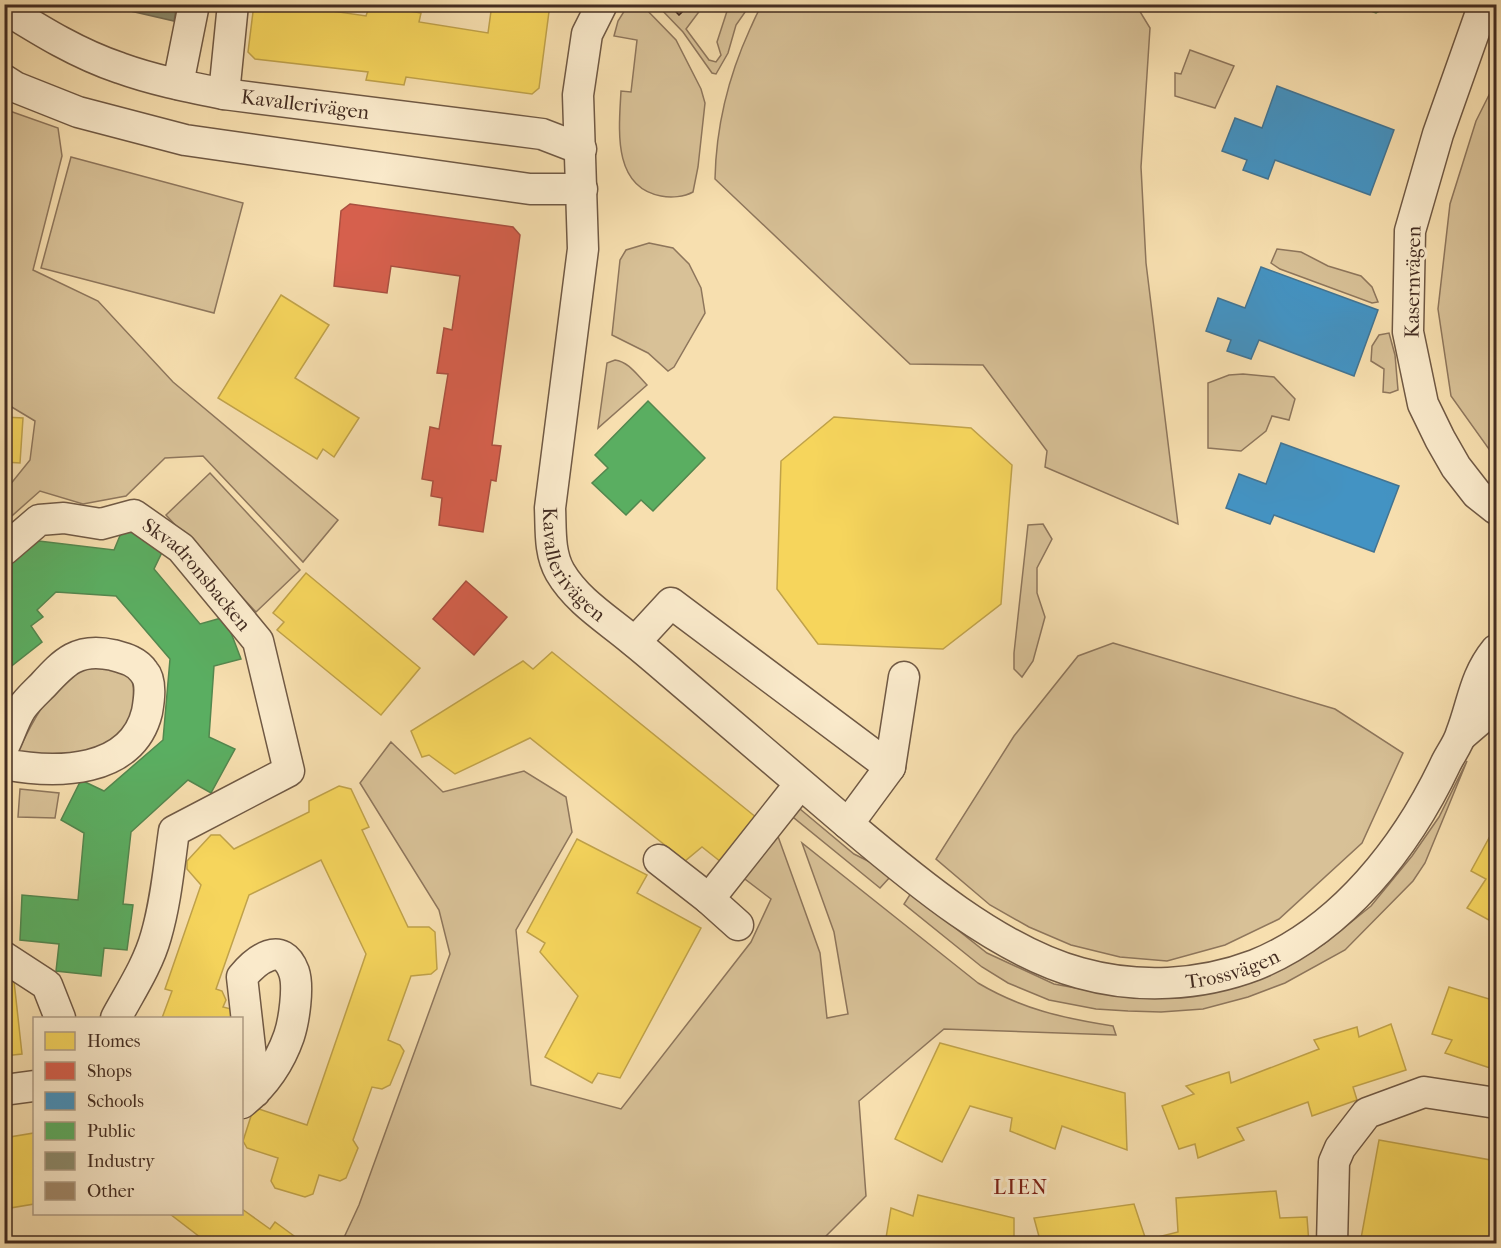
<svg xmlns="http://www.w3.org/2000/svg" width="1501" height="1248" viewBox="0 0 1501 1248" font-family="'IM FELL French Canon',serif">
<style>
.green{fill:#d8c197;stroke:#8e765c;stroke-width:1.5}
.homes{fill:#f6d55c;stroke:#c0a24a;stroke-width:1.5}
.shops{fill:#d6604d;stroke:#aa5040;stroke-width:1.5}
.schools{fill:#4393c3;stroke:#437492;stroke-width:1.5}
.public{fill:#5aae61;stroke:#53874e;stroke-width:1.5}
.industry{fill:#8c8c6e;stroke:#766f57;stroke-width:1.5}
.building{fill:#a1896b;stroke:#432c21;stroke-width:1.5}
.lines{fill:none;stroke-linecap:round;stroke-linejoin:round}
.minor-casing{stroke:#705944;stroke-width:33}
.minor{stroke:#faeacb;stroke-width:30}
.labels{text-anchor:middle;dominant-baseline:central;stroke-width:6;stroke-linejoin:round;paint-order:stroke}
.street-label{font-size:20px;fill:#432c21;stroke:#faeacb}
.neighbourhood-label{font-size:21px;letter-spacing:1.5px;fill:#7a1f14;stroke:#faeacb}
</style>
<rect width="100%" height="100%" fill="#f7dfaf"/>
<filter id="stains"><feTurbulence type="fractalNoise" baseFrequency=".00333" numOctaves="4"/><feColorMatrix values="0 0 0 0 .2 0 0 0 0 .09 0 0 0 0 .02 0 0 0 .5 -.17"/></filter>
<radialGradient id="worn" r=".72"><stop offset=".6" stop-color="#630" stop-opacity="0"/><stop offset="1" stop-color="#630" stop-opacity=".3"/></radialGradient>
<!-- green -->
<g class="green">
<path d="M628,5H642L676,40L701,89L705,103L698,167L693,192C684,197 671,198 661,196C612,187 619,129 621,91L631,92L637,40L614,36L618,21Z"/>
<path d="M657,5H669L679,15L690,5H704L686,29L709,60L716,62L721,55L717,42L729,5H750L736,25L728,53L716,74L712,73L683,32Z"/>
<path d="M763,5H1136L1150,28L1141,167L1146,263L1178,524L1045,467L1047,451L983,365L910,364L715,179C716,128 729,75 750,29C754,21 757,11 763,5Z"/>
<path d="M1190,50L1234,66L1215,108L1175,96V73L1181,74Z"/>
<path d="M1496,81V459L1451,396L1438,309L1450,204L1476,121Z"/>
<path d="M4,109L58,128L62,156L33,270L98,301L173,382L338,520L303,562L203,456L165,458L126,496L83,504L40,491L5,522V491L30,460L35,421L5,403Z"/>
<path d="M71,157L243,203L214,313L41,268Z"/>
<path d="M649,243L673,248L689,264L701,288L705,313L674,367L668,371L648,353L612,335L620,260L626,250Z"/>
<path d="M1277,249L1301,252L1328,266L1361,276L1372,287L1378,302L1372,303L1280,269L1271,263Z"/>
<path d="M1389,333L1395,355L1398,390L1390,393L1383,392L1384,369L1371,361L1372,346L1379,335Z"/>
<path d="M615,360C629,362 637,375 647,385L598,428L607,363Z"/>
<path d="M1243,374L1274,377L1295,399L1289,420L1272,416L1266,431L1241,451L1208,448V383L1229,375Z"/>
<path d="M210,473L300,570L256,612L166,515Z"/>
<path d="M1043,524L1052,539L1037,568V593L1045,617L1033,661L1022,677L1014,669V653L1028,525Z"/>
<path d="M1113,643L1335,709L1403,753L1362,843L1279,919L1225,945L1167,961L1120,957L1071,945L1029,927L990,905L936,859L1014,736L1078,656Z"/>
<path d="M112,663L136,681L132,727L88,759L17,754C30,726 52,682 80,669C89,665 102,665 112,663Z"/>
<path d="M391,742L443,792L524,771L566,797L572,832L516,930L531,1085L621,1109L751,942L771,899L741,876L775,828L820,953L827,1018L848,1014L834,932L802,843L978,983C1022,1009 1062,1018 1113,1026L1116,1035L944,1029L859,1101L866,1196L819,1243L341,1244L359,1205L450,954L439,910L360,783Z"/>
<path d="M1467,761L1425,863L1413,881L1345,950L1285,983L1248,997L1203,1009L1161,1012L1128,1011L1096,1009L1049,1000L1008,983L982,967L904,904L911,893L987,953L1054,984L1125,997L1168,995L1297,960L1324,944L1371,906L1412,856L1439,817Z"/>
<path d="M20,789L59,793L55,818L18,817Z"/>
<path d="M794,804L854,854L874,864L890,877L880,888L788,813Z"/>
</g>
<!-- homes -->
<g class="homes">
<path d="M254,4H312L311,8L366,16L370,4L421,13L419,22L488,33L492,4H550L539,88L532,94L406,77L404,85L366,80L368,72L255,59L248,52Z"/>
<path d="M281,295L329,325L295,378L359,418L334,457L323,449L317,459L218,398Z"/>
<path d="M4,417L23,418L20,463L4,462Z"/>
<path d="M834,417L971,428L1012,465L1001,604L943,649L818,644L777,589L781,461Z"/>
<path d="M306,573L420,668L381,715L277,630L284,622L273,613Z"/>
<path d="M552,652L757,818L721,862L702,847L685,861L530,738L455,774L429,755L422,757L411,731L523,661L533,669Z"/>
<path d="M339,786L351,789L369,827L362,830L408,927H429L435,932L437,969L431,974L411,976L388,1040L400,1045L404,1051L390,1085L382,1089L372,1087L353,1140L358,1148L346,1178L340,1181L319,1175L313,1194L305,1197L275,1188L271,1181L278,1158L247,1148L243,1141L252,1113L259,1109L307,1125L366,954L321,860L249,895L216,989L222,991L226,1000L223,1007L235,1010L237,1018H162L172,991L165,989L201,885L187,869V861L211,835H220L234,849L309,812V801Z"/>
<path d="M1489,838L1496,842V924L1467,908L1486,879L1471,871Z"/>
<path d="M577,839L647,875L637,893L701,928L620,1078L598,1073L592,1083L545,1057L578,996L540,952L545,943L527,932Z"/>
<path d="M14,981L22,1054L4,1056V982Z"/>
<path d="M1449,987L1496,1001V1057H1495L1493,1069L1445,1053L1452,1040L1432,1034Z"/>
<path d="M1391,1024L1406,1070L1353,1087L1357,1100L1312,1116L1308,1102L1237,1128L1244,1140L1198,1158L1195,1144L1179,1149L1162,1106L1194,1094L1186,1086L1229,1072L1231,1083L1319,1049L1314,1040L1357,1027L1359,1037Z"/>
<path d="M940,1043L1125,1093L1127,1150L1062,1126L1055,1149L1010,1131L1012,1118L970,1106L942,1162L895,1139Z"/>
<path d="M34,1133V1204L4,1209V1138Z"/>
<path d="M1379,1140L1496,1161V1244H1360Z"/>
<path d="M1276,1191L1280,1218L1307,1217L1309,1244H1041L1034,1218L1134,1204L1146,1240L1178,1232L1176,1198Z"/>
<path d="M918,1195L1014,1218V1243L1016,1244H885L891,1208L913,1216Z"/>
<path d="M242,1209L270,1229L275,1222L305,1244H209L170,1214H242Z"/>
<path d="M48,1237L49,1244H6V1242Z"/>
</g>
<!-- shops -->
<g class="shops">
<path d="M350,204L513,227L520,235L492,445L501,446L496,481L491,480L483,532L439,525L442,498L431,496L433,481L422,479L430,427L439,429L448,374L437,373L444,328L452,330L460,276L391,266L387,293L334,286L341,211Z"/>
<path d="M466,581L507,617L474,655L433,619Z"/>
</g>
<!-- schools -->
<g class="schools">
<path d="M1277,86L1394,130L1370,195L1275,160L1268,179L1243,170L1247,160L1222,151L1235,118L1262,128Z"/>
<path d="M1261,267L1378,310L1354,376L1259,340L1251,359L1227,351L1231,340L1206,331L1218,298L1245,308Z"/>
<path d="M1281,443L1399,486L1374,552L1274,515L1270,524L1226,508L1239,474L1266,484Z"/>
</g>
<!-- public -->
<g class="public">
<path d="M1352,4H1392L1376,13Z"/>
<path d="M648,401L705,458L653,511L641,500L626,515L592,483L608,468L595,455Z"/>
<path d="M124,526L165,546L154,569L200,624L225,617L241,659L214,666L209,737L235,749L211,793L188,780L131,832L123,904L133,905L127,950L104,948L101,976L56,971L59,944L20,940L22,895L78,900L84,833L61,820L81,780L104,791L163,740L170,659L116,596L56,592L37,610L43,617L31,626L42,642L4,672V569L39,541L114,550Z"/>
</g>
<!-- industry -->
<path class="industry" d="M100,4H177L174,21Z"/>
<!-- building -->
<path class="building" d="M669,4H690L679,15Z"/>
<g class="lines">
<!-- minor casing -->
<g class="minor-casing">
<g id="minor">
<path id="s1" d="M602,4L587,34L578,95L583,249L550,508C551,529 549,553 560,572C577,601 607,619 632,640C647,652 662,665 677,678C734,727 791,776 848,824C912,878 998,951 1080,973C1137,989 1200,986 1255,965C1342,930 1407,846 1446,763C1451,753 1458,744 1461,734C1473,703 1474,677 1496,650"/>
<path d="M1484,4L1438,134L1410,231L1408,332L1423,404L1440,439L1456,467L1477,494L1496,509"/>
<path id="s2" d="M4,8C41,31 78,54 120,68C153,80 189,87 224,94L542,134L581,149"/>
<path d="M4,80L15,87L78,112L185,140L530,189H582"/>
<path d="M178,84L194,4"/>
<path d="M224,94L233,4"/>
<path id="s3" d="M4,550L39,520L64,518L101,524L134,515L181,548L258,641L289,771L174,831C169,866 166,902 156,936C148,965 130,992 116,1018"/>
<path d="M635,642L671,603L890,767"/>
<path d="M1461,736L1490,711L1496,708"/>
<path d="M4,746C10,734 14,720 21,709C27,700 36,692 43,685C64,662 78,647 113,655C124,658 137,661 144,672C152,681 149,701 147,712C132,774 56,774 4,764"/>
<path d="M848,824L890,767L904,677"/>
<path d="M659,860L709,899"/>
<path d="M738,925L709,899L800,784"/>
<path d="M4,957L47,985L60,1018"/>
<path d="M4,1090L34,1086"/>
<path d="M242,1103C263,1086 280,1062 289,1036C294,1021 299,987 294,972C282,939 256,960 242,977L255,1092"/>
<path d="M1332,1244L1334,1162L1340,1148L1367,1113L1424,1092L1496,1103"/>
</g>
</g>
<!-- minor -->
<use href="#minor" class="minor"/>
</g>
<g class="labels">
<!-- street labels -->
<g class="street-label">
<text stroke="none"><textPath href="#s2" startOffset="320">Kavallerivägen</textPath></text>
<text transform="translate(1413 282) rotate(-89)">Kasernvägen</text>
<text stroke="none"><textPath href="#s1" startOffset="574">Kavallerivägen</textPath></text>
<text stroke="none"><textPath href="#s3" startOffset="230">Skvadronsbacken</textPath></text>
<text stroke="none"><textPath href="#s1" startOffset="1392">Trossvägen</textPath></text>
</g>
<!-- neighbourhood labels -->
<g class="neighbourhood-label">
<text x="1021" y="1187">LIEN</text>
</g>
</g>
<!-- margin -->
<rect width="1501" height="1248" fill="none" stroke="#f7dfaf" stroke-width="24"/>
<rect x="6" y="6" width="1489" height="1236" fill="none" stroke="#432c21" stroke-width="3"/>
<rect x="12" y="12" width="1477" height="1224" fill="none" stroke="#432c21" stroke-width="1.5"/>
<!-- legend -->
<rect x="33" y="1017" width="210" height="198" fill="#faeacb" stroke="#b19e87" stroke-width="1.5"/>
<rect x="45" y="1032" width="30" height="18" fill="#f6d55c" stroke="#b19e87" stroke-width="1.5"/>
<text x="87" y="1047" font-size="18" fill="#432c21">Homes</text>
<rect x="45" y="1062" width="30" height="18" fill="#d6604d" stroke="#b19e87" stroke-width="1.5"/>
<text x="87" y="1077" font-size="18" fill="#432c21">Shops</text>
<rect x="45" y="1092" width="30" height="18" fill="#4393c3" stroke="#b19e87" stroke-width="1.5"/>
<text x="87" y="1107" font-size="18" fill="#432c21">Schools</text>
<rect x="45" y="1122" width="30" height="18" fill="#5aae61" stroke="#b19e87" stroke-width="1.5"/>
<text x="87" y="1137" font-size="18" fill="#432c21">Public</text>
<rect x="45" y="1152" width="30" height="18" fill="#8c8c6e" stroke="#b19e87" stroke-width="1.5"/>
<text x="87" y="1167" font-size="18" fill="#432c21">Industry</text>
<rect x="45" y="1182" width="30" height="18" fill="#a1896b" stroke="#b19e87" stroke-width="1.5"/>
<text x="87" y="1197" font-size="18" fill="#432c21">Other</text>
<rect width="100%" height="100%" filter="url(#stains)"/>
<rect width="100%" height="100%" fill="url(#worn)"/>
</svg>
